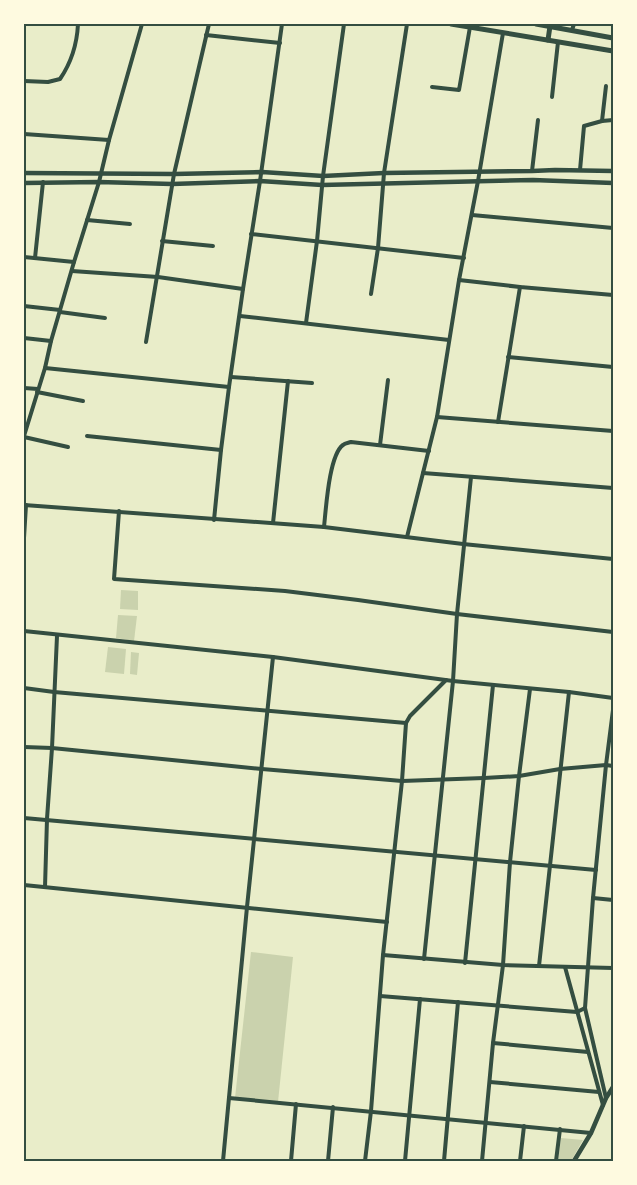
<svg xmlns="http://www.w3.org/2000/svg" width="637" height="1185" viewBox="0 0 637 1185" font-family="'Fira Sans',sans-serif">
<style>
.green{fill:#cad2ad}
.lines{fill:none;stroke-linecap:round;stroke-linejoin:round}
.minor{stroke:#344e41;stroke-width:4}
.tertiary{stroke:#344e41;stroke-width:4.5}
.secondary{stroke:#344e41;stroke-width:5}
.neatline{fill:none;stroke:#344e41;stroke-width:2}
</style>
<rect width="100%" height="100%" fill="#e9edc9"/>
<!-- green -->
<g class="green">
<path d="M121,590L138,591V610L120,609Z"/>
<path d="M118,615L137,616L134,641L116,638Z"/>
<path d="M108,647L126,649L124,674L105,672Z"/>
<path d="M131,652L139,653L137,675L130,674Z"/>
<path d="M251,952L293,957L278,1102L235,1098Z"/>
<path d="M561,1138L583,1140L571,1161H558Z"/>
</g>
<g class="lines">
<!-- minor -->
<g class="minor">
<path d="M572,30L574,24"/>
<path d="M206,35L280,43"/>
<path d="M24,81L48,82L60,79C71,63 77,44 78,24"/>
<path d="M432,87L459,90L470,27"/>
<path d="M552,97L558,42"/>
<path d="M602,121L606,86"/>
<path d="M24,134L109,140"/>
<path d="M580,170L584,126L602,121L613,120"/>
<path d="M532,171L538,120"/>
<path d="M472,215L613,228"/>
<path d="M87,220L130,224"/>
<path d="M251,234L464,258"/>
<path d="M162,241L213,246"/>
<path d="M24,257L74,262"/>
<path d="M35,258L43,182"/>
<path d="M72,271L158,277L243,289"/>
<path d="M459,280L520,287L613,295"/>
<path d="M371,294L378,248L384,173L407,24"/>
<path d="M24,306L60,310"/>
<path d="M60,312L105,318"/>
<path d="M240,316L449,340"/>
<path d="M306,323L317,241L323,176L344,24"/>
<path d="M24,338L51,341"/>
<path d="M146,342L174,174L209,24"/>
<path d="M508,357L613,367"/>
<path d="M45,368L229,387"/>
<path d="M231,377L312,383"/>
<path d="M24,388L38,389"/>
<path d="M37,392L83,401"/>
<path d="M437,417L613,431"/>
<path d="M498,422L520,287"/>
<path d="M24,436L45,368L51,341L74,262L99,182L109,140L142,24"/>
<path d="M87,436L221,450"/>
<path d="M24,437L68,447"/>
<path d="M380,445L388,380"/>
<path d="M423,473L613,488"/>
<path d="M24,505L324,527L463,544L613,559"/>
<path d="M119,511L114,579L285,591L358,600L457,614L613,632"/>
<path d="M214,520L221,450L229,387L243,289L260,181L282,24"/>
<path d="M273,523L288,381"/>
<path d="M324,527C326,509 329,455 343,445C345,443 348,443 351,442L429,451"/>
<path d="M407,537L437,417L459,280L478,181L503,33"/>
<path d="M24,538L26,505"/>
<path d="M24,631L273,657L453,681L569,692L613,698"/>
<path d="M24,688L54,692L406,723"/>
<path d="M24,747L52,748L262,769L402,781L484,778L519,776L560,769L606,765L613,766"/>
<path d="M24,818L596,870"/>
<path d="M24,885L387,922"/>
<path d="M45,887L47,819L52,748L57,636"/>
<path d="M593,898L613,900"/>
<path d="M383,955L503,965L613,968"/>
<path d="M424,959L453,681L457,614L471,477"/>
<path d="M465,963L493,685"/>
<path d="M539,966L569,692"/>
<path d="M565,967L603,1105"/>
<path d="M380,996L577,1012L585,1008"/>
<path d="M493,1043L588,1052"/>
<path d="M490,1082L599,1092"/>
<path d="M229,1098L591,1133"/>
<path d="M606,1098L585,1008L593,898L606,765L613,710"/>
<path d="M223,1161L247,907L273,657"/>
<path d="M291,1161L296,1104"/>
<path d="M328,1161L333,1107"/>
<path d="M365,1161L371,1111L383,955L402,781L406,723L410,716L446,680"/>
<path d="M405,1161L420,999"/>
<path d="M444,1161L458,1002"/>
<path d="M482,1161L493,1043L503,965L510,862L519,776L530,689"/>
<path d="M520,1161L524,1126"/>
<path d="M556,1161L560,1129"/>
</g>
<!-- tertiary -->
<g class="tertiary">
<path d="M24,173L174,174L262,172L323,176L384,173L532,171L555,170L613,171"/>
<path d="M24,183L99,182L172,184L260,181L322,185L533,180L613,183"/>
<path d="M574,1161L591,1133L606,1098L613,1087"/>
</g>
<!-- secondary -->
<g class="secondary">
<path d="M451,24L613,51"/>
<path d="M536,24L613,38"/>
<path d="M548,40L550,26"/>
</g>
</g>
<!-- border -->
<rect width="637" height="1185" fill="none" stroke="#fefae0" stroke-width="50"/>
<rect x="25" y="25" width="587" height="1135" class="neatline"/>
</svg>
